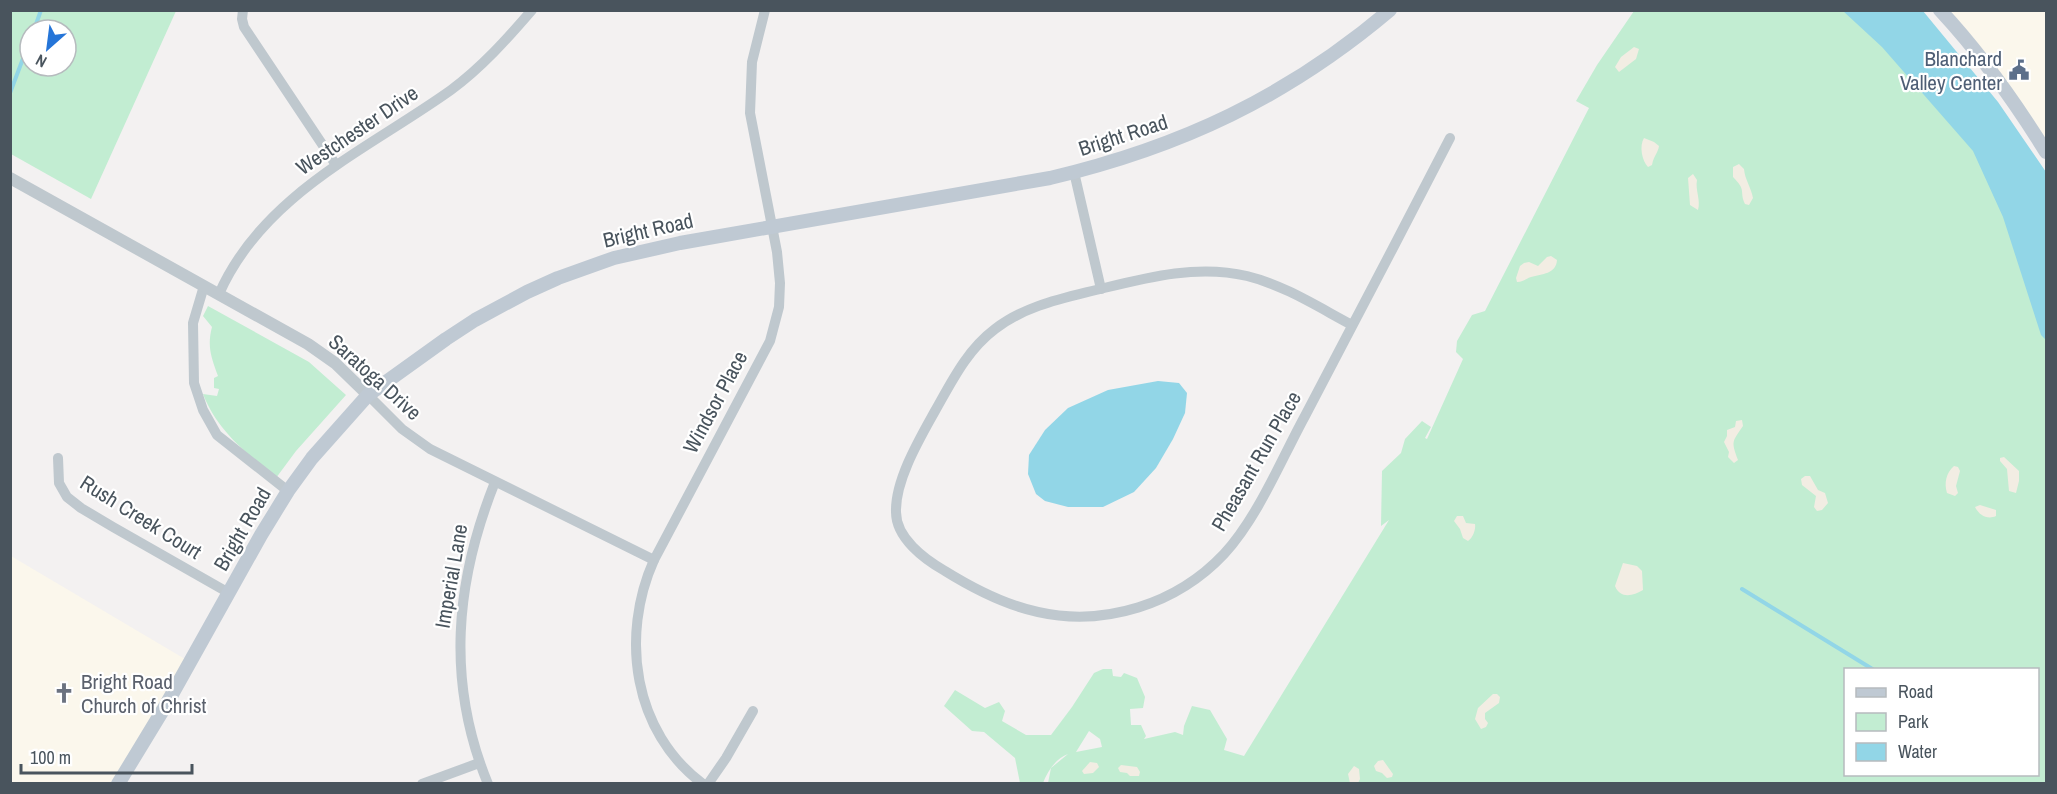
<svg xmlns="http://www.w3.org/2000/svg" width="2057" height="794" viewBox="0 0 2057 794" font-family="'Archivo Narrow',sans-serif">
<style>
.commercial{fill:#fbf7ec}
.green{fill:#c2edd2;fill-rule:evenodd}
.sand{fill:#f2ede3}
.water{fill:#92d6e7}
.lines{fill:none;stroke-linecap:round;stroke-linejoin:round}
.stream{stroke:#92d6e7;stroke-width:4}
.minor{stroke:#bfc8ce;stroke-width:10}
.tertiary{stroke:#bfc8ce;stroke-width:12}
.secondary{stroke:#bfc9d3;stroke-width:14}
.labels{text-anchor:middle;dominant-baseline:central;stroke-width:4.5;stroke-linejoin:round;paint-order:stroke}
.service-label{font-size:21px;fill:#4e5e75;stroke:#fff;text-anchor:end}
.street-label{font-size:21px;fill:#49545d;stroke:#fff}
.worship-label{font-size:21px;fill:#5b616d;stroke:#fff;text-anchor:start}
</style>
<rect width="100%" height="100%" fill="#f3f1f1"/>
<!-- commercial -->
<g class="commercial">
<path d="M1940,11H2046V152Z"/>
<path d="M11,556L190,662L118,783L11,784Z"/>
</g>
<!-- green -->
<g class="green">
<path d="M11,10L176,11L91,199L11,154ZM30,30H66V66H30Z"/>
<path d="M1634,11H1875L2006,155L2046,265V783H1048L1051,768L1068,754C1056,758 1047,772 1043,783H1020L1015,758L984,732L972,731L944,706L955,690L985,708L999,702L1005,711L1002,721L1026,735H1051L1072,707L1094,673L1103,669H1112L1113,676L1121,677L1124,673L1137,678L1145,697L1143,708L1130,709L1131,725H1141L1146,736L1144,739L1175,732L1183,735L1184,726L1192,706L1210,710L1227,739L1224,750L1244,756L1389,520L1381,526L1382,471L1401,453L1405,439L1422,421L1431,427L1425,438L1427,439L1463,359L1456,352L1457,341L1472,315L1485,311L1589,108L1576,101L1597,65ZM1846,670H2038V774H1846ZM1089,731L1100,739L1102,747L1076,752Z"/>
<path d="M208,306L309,362L346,395L296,451L276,478C246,452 218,432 203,394L217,396L219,389L214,388V378L218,376C211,357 207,346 212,327L203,316Z"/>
</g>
<!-- sand -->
<g class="sand">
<path d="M1634,47L1639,49L1636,59L1619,72L1615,67L1621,57Z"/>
<path d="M1644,138L1654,142L1659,146C1658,153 1654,155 1652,165L1648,167C1642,161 1639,146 1644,138Z"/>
<path d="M1739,164L1744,169C1745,180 1751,187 1753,198L1749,205L1745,204C1739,191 1747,191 1733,177V167Z"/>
<path d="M1693,174L1697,180C1695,190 1701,200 1698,210L1690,205L1688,178Z"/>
<path d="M1551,256L1557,260C1556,274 1542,274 1531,277C1525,279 1524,282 1517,282L1516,278L1520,266L1524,263L1529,262L1538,266L1547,257Z"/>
<path d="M1742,420L1743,426C1732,442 1731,441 1738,460L1734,463L1728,457L1729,452L1724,442L1727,436V430L1735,427L1736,421Z"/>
<path d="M2004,457L2019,471V481L2016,493L2009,491L2007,469L2000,461V458Z"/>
<path d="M1954,466L1958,467L1960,471L1956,486L1958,493L1955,496L1947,493C1944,483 1946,473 1954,466Z"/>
<path d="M1805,476H1810L1818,490L1825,493L1828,503L1822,510L1817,511L1814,507L1816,496L1802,485L1801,479Z"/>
<path d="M1980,505L1996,510V516C1987,520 1979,515 1975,507Z"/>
<path d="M1457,516H1463L1466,523L1475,524C1476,529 1473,538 1468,541L1463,538L1460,529L1454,521Z"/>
<path d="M1623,563L1637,566L1642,571L1643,590C1633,596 1620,599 1615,586Z"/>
<path d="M1493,694H1497L1500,697L1499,703L1485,713V719L1488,723L1486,727L1481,729L1475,719L1478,708Z"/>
<path d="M1383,760L1393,774L1392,777L1387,778L1382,773L1376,771L1374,766L1378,761Z"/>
<path d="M1090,762L1097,763L1099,767L1093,773L1084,774L1082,771Z"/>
<path d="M1121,765L1137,767L1140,772L1139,776H1130L1127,773L1120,772L1118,768Z"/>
<path d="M1354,766L1359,769L1360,779L1358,783H1350L1348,774Z"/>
</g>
<!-- water -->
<g class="water">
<path d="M1843,11H1923L1998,102L2046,172V340L2041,335L2003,217L1973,151L1882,47Z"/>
<path d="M1158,381L1179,383L1187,393L1185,413L1173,439L1156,468L1134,492L1103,507H1068L1045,501L1036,494L1028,474L1029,455L1045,430L1068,408L1108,390Z"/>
</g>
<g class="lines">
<!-- stream -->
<g class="stream">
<path d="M34,30L41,10"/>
<path d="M10,93L30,40"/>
<path d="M1742,589L1874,670"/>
</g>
<!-- minor -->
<g class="minor">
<path d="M243,10L242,19L244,27L336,165"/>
<path d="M1074,172L1101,289"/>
<path d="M204,286L193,323L194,383L203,410L217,435L288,491"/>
<path d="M219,294C263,194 367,150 451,90C482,67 507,39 532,10"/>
<path d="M1352,325C1318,307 1284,285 1247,276C1196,264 1145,278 1096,290C1060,299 1025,306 995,329C967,350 952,381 935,411C920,438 895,480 896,512C896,538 924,559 945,571C974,589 1005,605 1038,612C1105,627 1177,604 1224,554C1258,517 1281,460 1305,416C1354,323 1402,231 1450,138"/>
<path d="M368,395L402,429L430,449L654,560"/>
<path d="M58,458L59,483L67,497L81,508L113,527L229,593"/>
<path d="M422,784L479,763"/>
<path d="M488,784C446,682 455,582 495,482"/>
<path d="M703,784C633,732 620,636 654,560L770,341L779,307L780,283L777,252L750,113L752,62L765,10"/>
<path d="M708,784L726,758L753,711"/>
</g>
<!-- tertiary -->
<path class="tertiary" d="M10,178L308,344L335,363L368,395"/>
<!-- secondary -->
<g class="secondary">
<path d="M1940,10C1981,54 2015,102 2046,152"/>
<path d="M118,784L166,705L261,535L288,491L312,458L368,395L446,339L475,320L527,292L558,278L614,258L680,243L1050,178C1181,147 1287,97 1390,10"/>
</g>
</g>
<!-- icons -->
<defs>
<g id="civic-bare" transform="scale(1.62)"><path d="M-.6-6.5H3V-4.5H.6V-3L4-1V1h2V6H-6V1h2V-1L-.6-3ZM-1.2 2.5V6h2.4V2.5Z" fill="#5c6f8a" stroke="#fff" stroke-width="2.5" paint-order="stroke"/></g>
<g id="church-bare" transform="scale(1.62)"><path d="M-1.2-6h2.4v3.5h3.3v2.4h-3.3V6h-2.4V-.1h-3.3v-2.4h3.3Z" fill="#6b7280" stroke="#fff" stroke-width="2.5" paint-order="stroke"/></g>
</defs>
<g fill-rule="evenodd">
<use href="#civic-bare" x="2019" y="70"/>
<use href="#church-bare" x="64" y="693"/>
</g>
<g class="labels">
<!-- service labels -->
<g class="service-label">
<text x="2002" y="58">Blanchard<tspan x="2002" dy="24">Valley Center</tspan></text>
</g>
<!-- street labels -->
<g class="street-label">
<text transform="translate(357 130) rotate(-34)">Westchester Drive</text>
<text transform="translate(1123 135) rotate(-18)">Bright Road</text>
<text transform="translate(648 230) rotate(-13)">Bright Road</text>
<text transform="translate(375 377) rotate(42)">Saratoga Drive</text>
<text transform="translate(715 402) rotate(-62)">Windsor Place</text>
<text transform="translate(1256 461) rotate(-60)">Pheasant Run Place</text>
<text transform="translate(141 517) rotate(32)">Rush Creek Court</text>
<text transform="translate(242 529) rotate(-60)">Bright Road</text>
<text transform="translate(451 576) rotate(-80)">Imperial Lane</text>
</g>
<!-- worship labels -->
<g class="worship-label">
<text x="81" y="681">Bright Road<tspan x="81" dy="24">Church of Christ</tspan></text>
</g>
</g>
<!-- border -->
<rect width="2057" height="794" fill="none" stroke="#49545d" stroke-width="24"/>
<!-- legend -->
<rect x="1844" y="668" width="195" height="108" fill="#ffffff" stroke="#b6bbbe" stroke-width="1.5"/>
<rect x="1856" y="688" width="30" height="9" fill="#bfc9d3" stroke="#b6bbbe" stroke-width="1.5"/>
<text x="1898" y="698" font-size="18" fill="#49545d">Road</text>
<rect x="1856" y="713" width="30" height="18" fill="#c2edd2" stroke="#b6bbbe" stroke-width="1.5"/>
<text x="1898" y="728" font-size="18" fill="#49545d">Park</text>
<rect x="1856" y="743" width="30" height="18" fill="#92d6e7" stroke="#b6bbbe" stroke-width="1.5"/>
<text x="1898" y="758" font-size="18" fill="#49545d">Water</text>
<!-- north arrow -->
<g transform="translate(48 48) rotate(208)"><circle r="28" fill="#ffffff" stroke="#b6bbbe" stroke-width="1.5"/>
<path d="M0-4.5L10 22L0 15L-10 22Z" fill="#2575d8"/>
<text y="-9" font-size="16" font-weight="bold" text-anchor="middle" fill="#49545d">N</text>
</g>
<!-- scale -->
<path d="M21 764v9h171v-9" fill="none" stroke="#49545d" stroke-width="3"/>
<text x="30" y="764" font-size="18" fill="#49545d" stroke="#ffffff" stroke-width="4.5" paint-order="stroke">100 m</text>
</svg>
